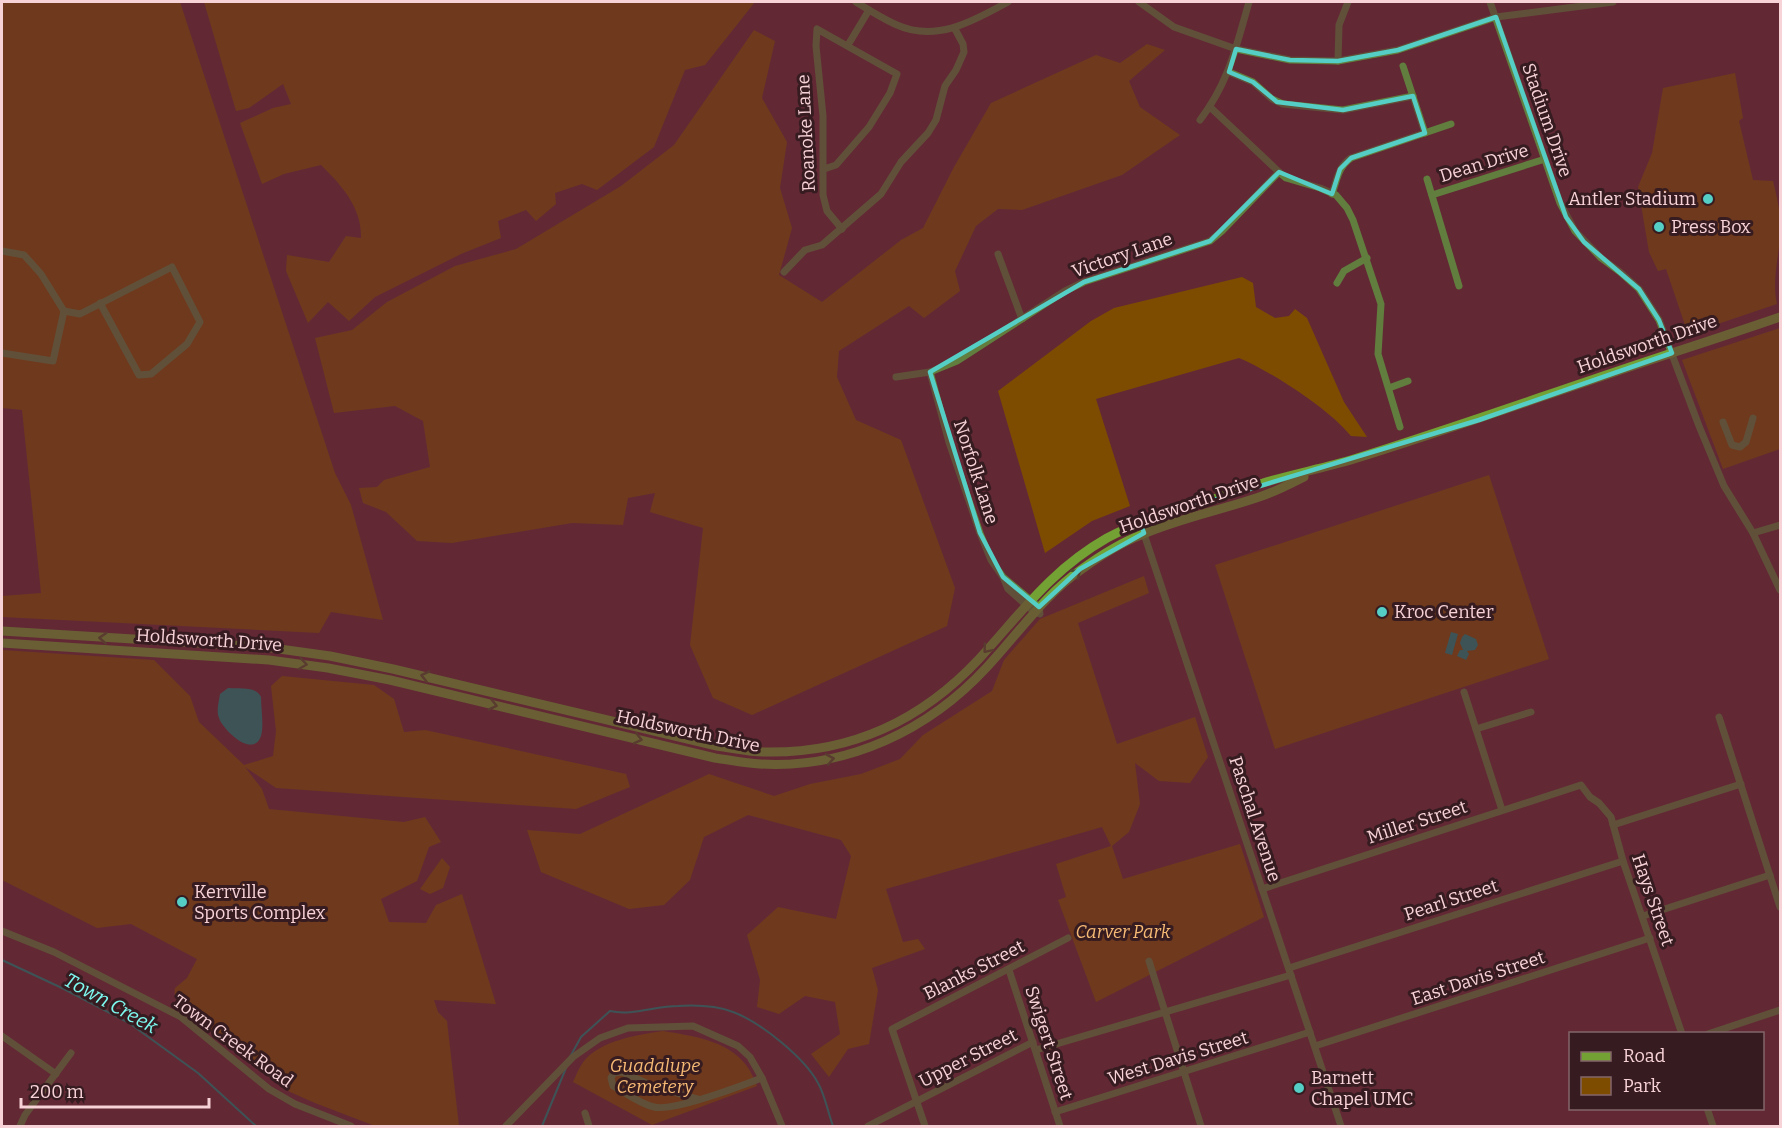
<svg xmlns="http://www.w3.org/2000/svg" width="1782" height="1128" viewBox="0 0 1782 1128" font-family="Bitter,serif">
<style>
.green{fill:#7d4c00}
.water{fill:#11857f}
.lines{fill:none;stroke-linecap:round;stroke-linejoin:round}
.stream{stroke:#11857f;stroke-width:2}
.minor{stroke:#617e3e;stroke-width:7}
.secondary{stroke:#73a133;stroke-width:9}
.oneway{stroke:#4e5128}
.marked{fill:none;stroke:#55cec5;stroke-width:4.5;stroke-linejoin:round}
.poi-dot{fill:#55cec5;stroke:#361c20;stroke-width:2}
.labels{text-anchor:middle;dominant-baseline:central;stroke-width:6;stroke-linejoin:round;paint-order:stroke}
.street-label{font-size:18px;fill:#f7d2d7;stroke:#361c20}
.poi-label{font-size:18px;fill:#f7d2d7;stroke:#361c20;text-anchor:start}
.park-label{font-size:18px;font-style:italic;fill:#f7ba75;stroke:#361c20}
.water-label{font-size:20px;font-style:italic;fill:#7ef9f0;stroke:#361c20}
</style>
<rect width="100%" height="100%" fill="#622935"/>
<!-- green -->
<g class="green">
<path d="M2,2H180L335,473L351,505L383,620L331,612L319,633L2,617V596L41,593L22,410L2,408Z"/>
<path d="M204,2H755L705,65L685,70L654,147L597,190L582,184L555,193L556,204L536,221L526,210L498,221L501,238L461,254L375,297L349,321L328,302L308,323L286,271L287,255L329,262L346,236L361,238C362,207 341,185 321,165L284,174L262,184L240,123L273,108L291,104L283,84L249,108L236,111Z"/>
<path d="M754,30L775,41L762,98L787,142L780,188L792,228L779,275L822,302L901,240L923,228L954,167L991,103L1096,55L1120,63L1147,44L1165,50L1129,81L1140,107L1180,135L1122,175L1022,210L998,209L976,226L955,271L960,291L924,318L909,306L839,351L837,377L856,420L901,440L955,588L947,626L752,715L713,698L690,645L703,528L650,512L655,493L628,498L623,525L572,523L452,543L417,541L386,512L363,503L359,488L377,487L384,480L430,467L423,421L395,406L334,413L315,338L352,330L387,302L455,266L516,249L621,186L674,145Z"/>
<path d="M1735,73L1743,118L1739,121L1753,180L1773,181C1778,201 1782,218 1780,238C1778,260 1772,282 1777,304L1688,334L1666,269L1658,271L1649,252L1638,187L1652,153L1663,88Z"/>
<path d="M1242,277L1253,283L1256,307L1275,318L1289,316L1295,309L1307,318L1344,402L1367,437L1351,436C1328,408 1272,372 1239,358L1096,399L1130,506L1092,521L1045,553L998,391L1091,321L1114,308Z"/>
<path d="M1780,328V449L1723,469L1682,360Z"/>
<path d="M1489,475L1549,659L1275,749L1215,565Z"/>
<path d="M1144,576L1149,593L1078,623L1117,744L1195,717L1208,757L1190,783L1159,781L1135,763L1140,804L1129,832L1112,846L1123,879L1240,844L1264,917L1096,1002L1058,900L1066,897L1056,864L1111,846L1102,827L886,889L903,942L918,939L925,949L872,968L878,990L869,1044L848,1049L829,1077L811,1054L840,1034L835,1002L805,996L779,1014L757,1007L760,980L747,935L778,907L836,919L851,856L841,840L748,815L704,837L690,880L664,905L629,909L541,872L527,830L580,834L709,774L774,796L810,784L861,774L900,759L923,735L992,691L1004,660L1040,619Z"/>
<path d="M2,650L154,660L190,696L199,722L244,765L273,756L276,731L271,686L282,676L374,685L394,699L404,732L425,730L626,774L630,787L576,809L276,788L245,767L262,789L269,809L404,822L425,817L441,842L429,847L417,881L381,899L389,922L426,923L436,905L462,894L496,1004L434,1000L438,1012L447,1021L459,1126H375L315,1103L290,1092L278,1084L183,1009C178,1003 173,996 175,988L187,978L197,959L131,924L97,928L2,880Z"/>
<path d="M442,858L450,867L443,888L430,894L420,889Z"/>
<path d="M663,1031C692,1036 727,1040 746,1065C751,1071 754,1079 757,1086L652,1125L573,1082C576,1076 579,1067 584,1061C602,1040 637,1035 663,1031Z"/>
</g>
<!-- water -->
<g class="water">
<path d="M1451,632L1458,634L1452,655L1445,653Z"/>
<path d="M1465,634L1476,639L1478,645L1475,650L1467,651L1469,654L1466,660L1457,656L1460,650H1463L1460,643L1462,637Z"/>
<path d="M228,688C240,689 256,686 261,697C261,709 264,725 261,736C253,759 223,730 219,718C216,710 219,702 220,694Z"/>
</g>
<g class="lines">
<!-- stream -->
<g class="stream">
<path d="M2,960L64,989L129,1023L198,1073L256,1126"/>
<path d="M570,1057L581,1037L610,1011C632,1016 655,1006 678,1006C695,1005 717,1006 733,1012C760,1022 804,1057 818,1083C825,1095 828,1113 833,1126"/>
<path d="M542,1126L566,1068"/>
</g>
<!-- minor -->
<g class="minor">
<path d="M856,2C869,10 883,19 897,25C937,43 975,20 1008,2"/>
<path d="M1139,2L1174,27L1236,49L1290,60L1338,61L1398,50L1496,17L1613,2"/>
<path d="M1490,2L1560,203L1575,231L1601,258L1620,272L1639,289L1659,320L1699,426L1724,486L1753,533L1780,590"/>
<path d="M848,45L869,10"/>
<path d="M1338,61L1339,25L1348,2"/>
<path d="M1403,66L1425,133"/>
<path d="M1229,72L1253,82L1272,99L1283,104L1343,110L1413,96"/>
<path d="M1210,107L1279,172L1286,178L1320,188L1336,195L1347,208L1353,220L1381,304L1378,354L1400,427"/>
<path d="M1200,120C1229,82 1236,47 1249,2"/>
<path d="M824,169L836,165L869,127L890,93L897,74L817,29L816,46L823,116V195L827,211L842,229"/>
<path d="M1427,179L1459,286"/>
<path d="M1332,194C1337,180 1338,167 1351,158L1451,124"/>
<path d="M1432,195L1545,159"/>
<path d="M2,251L24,255L41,274L64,311L53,361L2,353"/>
<path d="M998,254L1022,319"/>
<path d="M784,272L805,250L822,245L881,194L901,162L928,133L936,120L945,86L956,70L964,52L963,44L955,29"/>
<path d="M1337,283L1344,271L1367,258"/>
<path d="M64,311L80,314L172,267L200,322L187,344L151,374L139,375L100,303"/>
<path d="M930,372L949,442L980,533L991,560L1003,577L1008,589L1034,612L1040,614L1039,607L1003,577"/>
<path d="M896,377L930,372L957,361L1065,291L1084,282L1210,241L1222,231L1279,172"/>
<path d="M1389,388L1408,381"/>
<path d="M1723,422L1732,445L1740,447L1746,442L1753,418"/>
<path d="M1140,522L1341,1126"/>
<path d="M1753,533L1780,525"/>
<path d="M1464,692L1502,810"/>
<path d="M1719,717L1780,907"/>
<path d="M1476,729L1531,712"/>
<path d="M1613,825L1741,784"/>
<path d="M1262,889L1581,785L1590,797L1599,803L1611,817L1623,861L1682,1034"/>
<path d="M1643,916L1770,875"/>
<path d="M2,931L54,952L181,1017L269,1089L295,1104L351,1126"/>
<path d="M1149,961L1201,1126"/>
<path d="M1289,968L1623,861"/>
<path d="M1009,970L1060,1126"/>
<path d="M1708,1034L1780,1010"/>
<path d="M2,1036L56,1074"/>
<path d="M1315,1046L1650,938"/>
<path d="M1036,1050L1291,975"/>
<path d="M698,1099L655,1087L622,1072L614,1073L611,1078L613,1086C626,1093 640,1104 654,1107C674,1112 741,1086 762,1078"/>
<path d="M1707,1108L1713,1126"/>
<path d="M1055,1112L1310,1032"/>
<path d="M585,1113L589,1126"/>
<path d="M20,1126L25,1115L71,1053"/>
<path d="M506,1126L573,1057L600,1038L628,1028L693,1026L738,1046L750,1057L762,1078L782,1126"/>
<path d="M868,1126L1033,1042"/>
<path d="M925,1126L892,1029L1068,938"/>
</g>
<!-- secondary -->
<g class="secondary">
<path d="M2,631L265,647L330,656L393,669L717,746C733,748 749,752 764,752C850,754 921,721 979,659C1021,613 1051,570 1107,538C1135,523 1165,514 1196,505C1218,498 1240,489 1263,483C1293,474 1324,468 1354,459C1441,432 1526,402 1612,373C1668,354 1725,336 1780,317"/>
<path d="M2,643L269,660L328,668L390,680L715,758C730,760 745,763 760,764C848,769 929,730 987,667C1018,634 1044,595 1082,569C1100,556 1120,543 1141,535C1180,518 1222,510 1262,496C1277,491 1290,484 1304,477"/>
</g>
</g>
<!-- one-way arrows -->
<defs><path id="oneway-chevron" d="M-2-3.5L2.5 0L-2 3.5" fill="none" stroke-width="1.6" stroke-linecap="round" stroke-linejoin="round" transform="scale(1.5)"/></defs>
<g class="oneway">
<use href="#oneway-chevron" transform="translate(1077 573) rotate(-38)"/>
<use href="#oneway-chevron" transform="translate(103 638) rotate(-176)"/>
<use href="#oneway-chevron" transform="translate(987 649) rotate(130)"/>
<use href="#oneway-chevron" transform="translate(303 664) rotate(8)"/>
<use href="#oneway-chevron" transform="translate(425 676) rotate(-167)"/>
<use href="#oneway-chevron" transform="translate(493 705) rotate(13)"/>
<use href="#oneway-chevron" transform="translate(638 739) rotate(13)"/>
<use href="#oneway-chevron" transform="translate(830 759) rotate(-10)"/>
</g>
<!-- marked area -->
<path d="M0 0H1782V1128H0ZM1496,17L1566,217L1584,242L1639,289L1659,320L1672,353L1479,420L1140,522L1144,533L1080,569L1039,607L1003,577L980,533L930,372L1084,282L1210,241L1279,172L1332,194L1340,169L1351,158L1425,133L1413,96L1343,110L1277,102L1253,82L1229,72L1236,49L1290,60L1338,61L1398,50Z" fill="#622935" fill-opacity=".55" fill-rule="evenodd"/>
<path class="marked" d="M1496,17L1566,217L1584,242L1639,289L1659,320L1672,353L1479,420L1140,522L1144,533L1080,569L1039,607L1003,577L980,533L930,372L1084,282L1210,241L1279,172L1332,194L1340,169L1351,158L1425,133L1413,96L1343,110L1277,102L1253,82L1229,72L1236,49L1290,60L1338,61L1398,50Z"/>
<!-- markers -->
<g class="poi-dot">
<circle cx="1708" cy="199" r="6"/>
<circle cx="1659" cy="227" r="6"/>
<circle cx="1382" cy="612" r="6"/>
<circle cx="182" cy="902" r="6"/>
<circle cx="1299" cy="1088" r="6"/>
</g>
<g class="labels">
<!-- street labels -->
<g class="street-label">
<text transform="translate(1547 120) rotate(71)">Stadium Drive</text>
<text transform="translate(806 133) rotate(-93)">Roanoke Lane</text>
<text transform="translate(1484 163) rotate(-17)">Dean Drive</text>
<text transform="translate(1122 255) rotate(-19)">Victory Lane</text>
<text transform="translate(1647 344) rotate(-19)">Holdsworth Drive</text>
<text transform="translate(976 472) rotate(72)">Norfolk Lane</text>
<text transform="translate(1189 504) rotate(-19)">Holdsworth Drive</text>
<text transform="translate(209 640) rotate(4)">Holdsworth Drive</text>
<text transform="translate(688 731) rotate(12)">Holdsworth Drive</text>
<text transform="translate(1255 819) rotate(72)">Paschal Avenue</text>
<text transform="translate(1417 822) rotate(-18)">Miller Street</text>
<text transform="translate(1451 900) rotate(-18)">Pearl Street</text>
<text transform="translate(1653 900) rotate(71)">Hays Street</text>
<text transform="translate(974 970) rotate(-27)">Blanks Street</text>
<text transform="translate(1478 978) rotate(-18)">East Davis Street</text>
<text transform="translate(233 1041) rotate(36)">Town Creek Road</text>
<text transform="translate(1049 1043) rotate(72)">Swigert Street</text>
<text transform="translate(968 1058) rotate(-27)">Upper Street</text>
<text transform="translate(1178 1058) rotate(-17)">West Davis Street</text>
</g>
<!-- poi labels -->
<g class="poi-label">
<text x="1696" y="199" text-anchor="end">Antler Stadium</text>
<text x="1671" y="227">Press Box</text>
<text x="1394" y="612">Kroc Center</text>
<text x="194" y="892">Kerrville<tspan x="194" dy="21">Sports Complex</tspan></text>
<text x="1311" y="1078">Barnett<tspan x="1311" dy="21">Chapel UMC</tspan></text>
</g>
<!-- park labels -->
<g class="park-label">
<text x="1123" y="932">Carver Park</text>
<text x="655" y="1066">Guadalupe<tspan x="655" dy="21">Cemetery</tspan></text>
</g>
<!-- water labels -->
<g class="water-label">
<text transform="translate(111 1003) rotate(29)">Town Creek</text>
</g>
</g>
<!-- border -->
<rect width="1782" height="1128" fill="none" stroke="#f7d2d7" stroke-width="6"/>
<!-- legend -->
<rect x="1569" y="1032" width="195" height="78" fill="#361c20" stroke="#836569" stroke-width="1.5"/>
<rect x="1581" y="1052" width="30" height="9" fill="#73a133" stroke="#836569" stroke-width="1.5"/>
<text x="1623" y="1062" font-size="18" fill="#f7d2d7">Road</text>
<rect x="1581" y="1077" width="30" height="18" fill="#7d4c00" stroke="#836569" stroke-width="1.5"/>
<text x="1623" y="1092" font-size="18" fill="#f7d2d7">Park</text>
<!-- scale -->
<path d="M21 1098v9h188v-9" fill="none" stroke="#f7d2d7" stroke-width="3"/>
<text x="30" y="1098" font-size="18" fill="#f7d2d7" stroke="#361c20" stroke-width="4.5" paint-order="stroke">200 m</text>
</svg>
